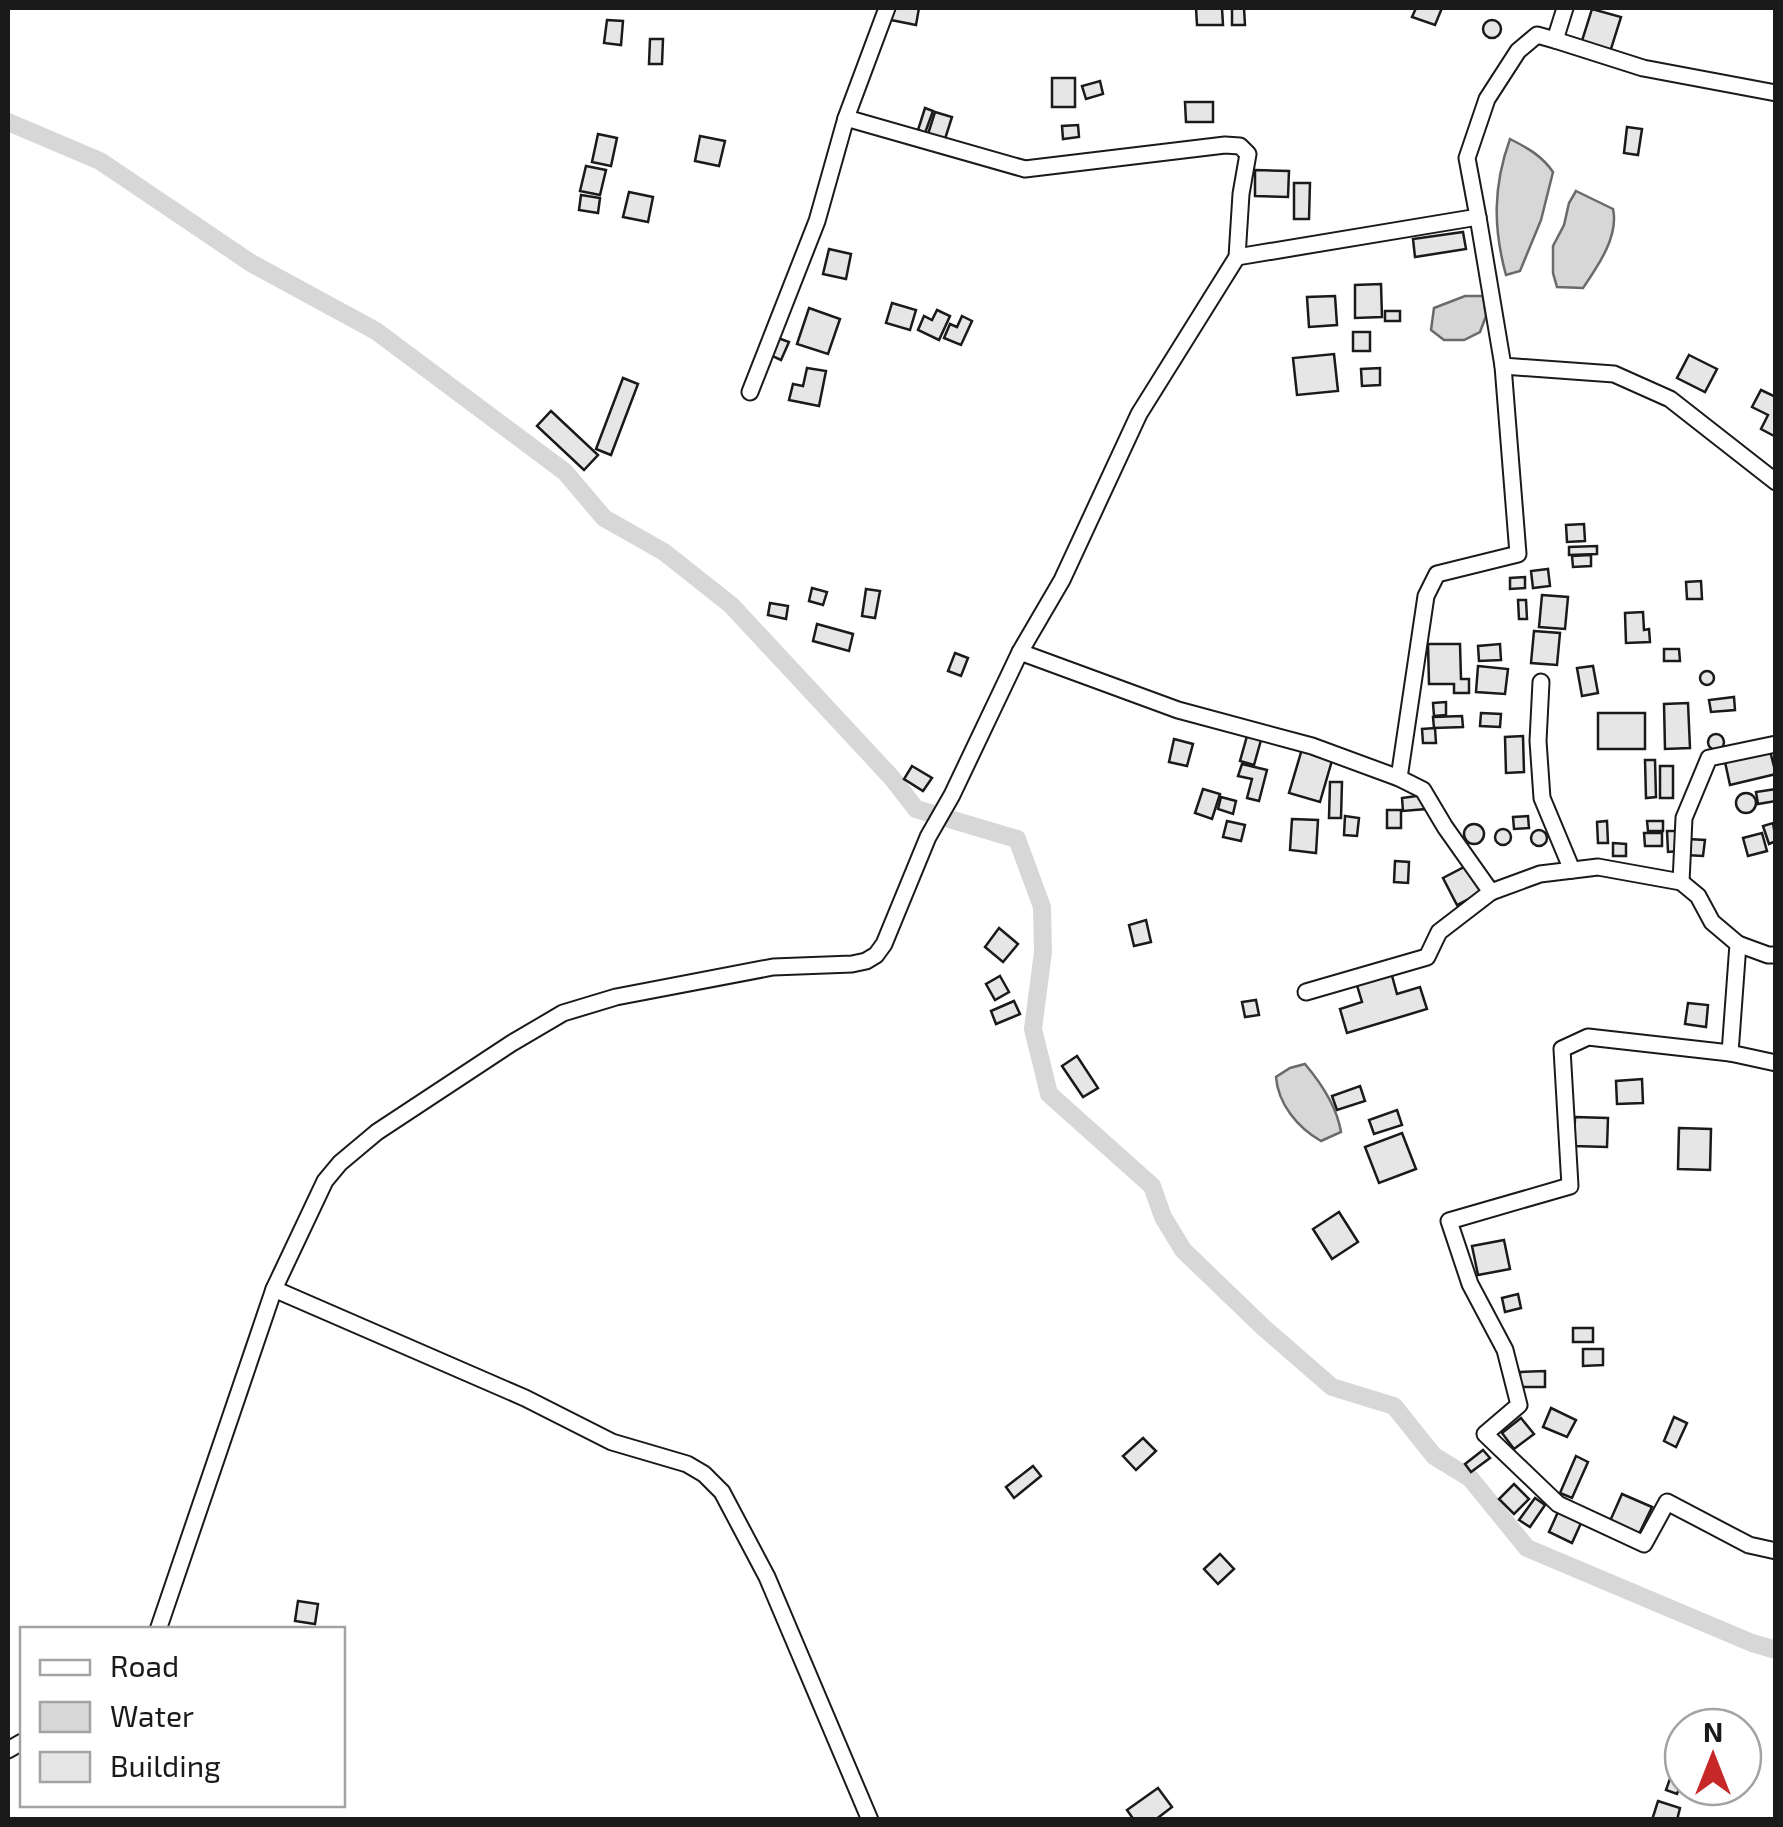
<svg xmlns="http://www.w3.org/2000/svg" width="1783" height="1827" viewBox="0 0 1783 1827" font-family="'Exo 2',sans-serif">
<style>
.water{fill:#d7d7d7;stroke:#6a6a6a;stroke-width:2.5}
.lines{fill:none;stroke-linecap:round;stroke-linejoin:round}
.canal{stroke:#d7d7d7;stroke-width:18}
.building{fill:#e6e6e6;stroke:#1a1a1a;stroke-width:2.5}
.street-casing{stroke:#1a1a1a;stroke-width:19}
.street{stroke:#fff;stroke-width:15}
</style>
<rect width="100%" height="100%" fill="#fff"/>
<!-- water -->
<g class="water">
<path d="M1510,139C1528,148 1542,156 1553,172L1541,220L1520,271L1506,275C1493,228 1493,186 1510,139Z"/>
<path d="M1576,191L1613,209C1619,236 1598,266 1583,288L1557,287L1553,273V246L1564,225L1569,203Z"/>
<path d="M1465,296H1483L1486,316L1480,332L1464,340H1444L1431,330L1434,308Z"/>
<path d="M1305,1064C1321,1083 1337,1107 1341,1132L1321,1141C1298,1128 1278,1104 1276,1077L1290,1068Z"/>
</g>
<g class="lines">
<!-- canal -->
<path class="canal" d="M8,122L100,161L251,263L376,331L565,472L604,518L664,552L731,605L892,778L916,809L1017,839L1042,907L1043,952L1033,1029L1049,1094L1152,1186L1163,1217L1183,1250L1264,1328L1332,1387L1394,1406L1434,1456L1470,1478L1527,1548L1752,1643L1776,1650"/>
</g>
<!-- building -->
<g class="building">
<path d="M894,8H919L916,25L891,20Z"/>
<path d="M1196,8H1222L1223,25H1197Z"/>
<path d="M1232,8H1244L1245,25H1232Z"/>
<path d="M1416,8H1442L1435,25L1412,17Z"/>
<path d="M1592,9L1621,17L1610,52L1581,44Z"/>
<circle cx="1492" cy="29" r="9"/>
<path d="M607,20L623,21L621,45L604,43Z"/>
<path d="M650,39H663L662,64H649Z"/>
<rect x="1052" y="78" width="23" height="29"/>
<path d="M1100,81L1103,94L1086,99L1082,86Z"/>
<path d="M1185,102H1213V122H1186Z"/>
<path d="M925,108L933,111L925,133L918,130Z"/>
<path d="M935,112L952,117L945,139L928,134Z"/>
<path d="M1078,125L1079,137L1063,139L1062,126Z"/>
<path d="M1627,127L1642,129L1638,155L1624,153Z"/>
<path d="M598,134L617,138L611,166L592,162Z"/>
<path d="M700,136L725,141L719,166L695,161Z"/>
<path d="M586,166L606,170L600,195L580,191Z"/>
<path d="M1255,170L1289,171L1288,197L1255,196Z"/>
<path d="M1294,183H1310L1309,219H1294Z"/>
<path d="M629,192L653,197L648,222L623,217Z"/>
<path d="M581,195L600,198L598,213L579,210Z"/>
<path d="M1463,232L1466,249L1415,257L1413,239Z"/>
<path d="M829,249L851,254L846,279L823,274Z"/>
<path d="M1381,284L1382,317L1355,318V285Z"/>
<path d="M1335,296L1337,325L1309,327L1307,297Z"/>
<path d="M892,303L916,310L910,330L886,323Z"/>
<path d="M809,308L840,319L828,354L797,344Z"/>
<path d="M937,310L950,316L939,340L918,330L924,316L932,320Z"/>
<rect x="1385" y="311" width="15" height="10"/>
<path d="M962,316L972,321L961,345L944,338L950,324L957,327Z"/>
<rect x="1353" y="332" width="17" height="19"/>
<path d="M778,338L789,342L781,360L770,355Z"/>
<path d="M1334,354L1338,391L1297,395L1293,358Z"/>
<path d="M1689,355L1717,369L1705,392L1677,378Z"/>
<path d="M807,368L826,371L819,406L789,400L793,384L803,386Z"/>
<path d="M1380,368V385L1362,386L1361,369Z"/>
<path d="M623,378L638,384L611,455L596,449Z"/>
<path d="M1761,390L1776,397V437L1761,429L1768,415L1752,407Z"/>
<path d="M551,411L598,455L584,470L537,426Z"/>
<path d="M1584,524L1585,541L1567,542L1566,525Z"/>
<path d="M1597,546V554L1569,555V547Z"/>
<path d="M1591,555V566L1573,567L1572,556Z"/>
<path d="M1548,569L1550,586L1533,588L1531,571Z"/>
<path d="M1525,577V588L1510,589V578Z"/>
<path d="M1701,581L1702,599H1687L1686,582Z"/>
<path d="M812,588L827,592L823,605L809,601Z"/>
<path d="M866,589L880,591L875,618L862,616Z"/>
<path d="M1542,595L1568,597L1565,629L1539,627Z"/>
<path d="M1518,600H1526L1527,619H1519Z"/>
<path d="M770,603L788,606L786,619L768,615Z"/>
<path d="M1643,612L1644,630L1649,629L1650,642L1626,643L1625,613Z"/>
<path d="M817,624L853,634L849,651L813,641Z"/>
<path d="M1534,631L1560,633L1557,665L1531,663Z"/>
<path d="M1428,644H1460L1461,679H1469V693H1454V684H1429Z"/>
<path d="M1500,644L1501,660L1479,661L1478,646Z"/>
<path d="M1664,649H1679L1680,661H1664Z"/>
<path d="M955,653L968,658L961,676L948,671Z"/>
<path d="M1478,666L1508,669L1505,694L1476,692Z"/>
<path d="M1593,666L1598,693L1582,696L1577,668Z"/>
<circle cx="1707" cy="678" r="7"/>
<path d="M1734,697L1735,710L1711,712L1709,700Z"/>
<path d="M1446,702V715L1434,716L1433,703Z"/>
<path d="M1688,703L1690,748L1665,749L1664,704Z"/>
<path d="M1481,713L1501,714L1500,727L1480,726Z"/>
<rect x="1598" y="713" width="47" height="36"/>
<path d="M1462,716L1463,727L1434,728L1433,717Z"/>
<path d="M1435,728L1436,743H1423L1422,729Z"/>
<circle cx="1716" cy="742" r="8"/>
<path d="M1247,736L1261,740L1254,765L1240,761Z"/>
<path d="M1523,736L1524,772L1506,773L1505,737Z"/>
<path d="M1174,739L1193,744L1187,766L1169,762Z"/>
<path d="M1302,749L1333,757L1320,802L1289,793Z"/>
<path d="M1770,751L1776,774L1730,785L1725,762Z"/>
<path d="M1645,760H1655L1656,797L1646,798Z"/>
<path d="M1242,764L1267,770L1259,801L1247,798L1252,779L1238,776Z"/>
<path d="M912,766L932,778L923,791L904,779Z"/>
<rect x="1660" y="766" width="13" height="32"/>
<path d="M1330,782H1342L1341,818H1329Z"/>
<path d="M1203,789L1220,794L1212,819L1195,813Z"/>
<path d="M1776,789V801L1758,804L1756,792Z"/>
<circle cx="1746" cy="803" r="10"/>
<path d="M1424,795L1426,809L1403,811L1402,798Z"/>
<path d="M1221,797L1236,801L1233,814L1218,809Z"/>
<rect x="1387" y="810" width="14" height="18"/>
<path d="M1345,816L1359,818L1357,836L1344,835Z"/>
<path d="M1528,816L1529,828L1514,829L1513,817Z"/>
<path d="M1292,819L1318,820L1316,853L1290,850Z"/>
<path d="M1227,821L1245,825L1241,841L1223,837Z"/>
<path d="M1607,821L1608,843H1598L1597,822Z"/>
<path d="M1647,821H1663V831H1648Z"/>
<path d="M1773,823L1776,841L1769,844L1763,826Z"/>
<circle cx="1474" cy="834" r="10"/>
<circle cx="1503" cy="837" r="8"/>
<circle cx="1539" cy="838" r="8"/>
<path d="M1667,831H1678L1679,851L1668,852Z"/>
<path d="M1644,833H1662V846H1645Z"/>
<path d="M1762,833L1767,851L1748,856L1743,838Z"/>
<path d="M1688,839L1705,840L1703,856L1686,855Z"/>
<path d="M1613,843L1626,844V856H1613Z"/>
<path d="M1395,861L1409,862L1408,883L1394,882Z"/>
<path d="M1468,865L1482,892L1457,905L1443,878Z"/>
<path d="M1146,920L1151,942L1134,946L1129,925Z"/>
<path d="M999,928L1018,944L1003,962L985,947Z"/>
<path d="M1391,972L1397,994L1420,987L1427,1009L1347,1033L1340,1009L1362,1002L1356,982Z"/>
<path d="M1000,976L1009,992L995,1000L986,984Z"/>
<path d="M1256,1000L1259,1015L1245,1017L1242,1002Z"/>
<path d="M1014,1001L1020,1014L996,1024L991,1011Z"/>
<path d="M1688,1003L1708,1005L1706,1027L1685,1024Z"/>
<path d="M1077,1056L1098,1088L1083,1097L1062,1066Z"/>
<path d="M1642,1079L1643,1103L1617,1104L1616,1081Z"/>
<path d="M1360,1086L1365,1101L1337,1110L1332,1096Z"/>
<path d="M1397,1110L1402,1125L1374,1134L1369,1120Z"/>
<path d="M1575,1117L1608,1118L1607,1147L1574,1146Z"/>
<path d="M1679,1128L1711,1129L1710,1170L1678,1169Z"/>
<path d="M1402,1133L1416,1169L1379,1183L1365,1147Z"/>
<path d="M1339,1212L1358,1242L1332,1259L1313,1229Z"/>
<path d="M1504,1240L1510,1269L1478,1275L1472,1246Z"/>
<path d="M1518,1294L1521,1308L1505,1312L1502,1298Z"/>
<rect x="1573" y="1328" width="20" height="14"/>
<path d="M1583,1349H1603V1365L1583,1366Z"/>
<path d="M1545,1371V1387H1520V1372Z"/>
<path d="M1551,1408L1576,1420L1567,1437L1543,1427Z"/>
<path d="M1674,1417L1687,1423L1676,1447L1664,1441Z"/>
<path d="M1521,1418L1534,1434L1514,1449L1502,1433Z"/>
<path d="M1143,1438L1156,1451L1136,1470L1123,1456Z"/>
<path d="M1483,1450L1490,1458L1471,1472L1465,1464Z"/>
<path d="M1576,1456L1588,1462L1572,1498L1560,1493Z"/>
<path d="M1033,1466L1041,1476L1014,1498L1006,1487Z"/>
<path d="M1514,1484L1529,1499L1514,1514L1499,1499Z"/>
<path d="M1622,1494L1652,1507L1639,1534L1610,1521Z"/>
<path d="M1535,1498L1545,1505L1530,1527L1519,1520Z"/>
<path d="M1558,1512L1581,1523L1572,1543L1549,1532Z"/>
<path d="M1220,1554L1234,1569L1218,1584L1204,1569Z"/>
<path d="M298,1601L318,1604L315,1624L295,1621Z"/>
<path d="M1672,1773L1683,1777L1677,1794L1666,1790Z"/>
<path d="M1158,1788L1172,1807L1155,1820H1134L1127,1810Z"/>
<path d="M1658,1801L1680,1808L1677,1820H1652Z"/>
</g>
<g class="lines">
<!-- street casing -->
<g class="street-casing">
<g id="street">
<path d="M1555,40L1643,68L1776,93"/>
<path d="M1478,217L1503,366L1614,374L1670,399L1776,482"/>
<path d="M1237,257L1478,217L1467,158L1487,99L1518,51L1537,35L1555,40L1565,8"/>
<path d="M750,392L817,221L846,118"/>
<path d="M1020,652L1178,710L1312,746L1399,778L1423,790L1445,827L1491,892L1540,874L1598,867L1681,882L1698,896L1712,922L1738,944L1730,1053L1776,1063"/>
<path d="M1541,682L1538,741L1542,798L1572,870"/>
<path d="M1399,778L1426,596L1437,574L1518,554L1503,366"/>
<path d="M1681,882L1684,818L1709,758L1776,744"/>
<path d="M1738,944L1768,955H1776"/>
<path d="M1306,992L1427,957L1439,932L1491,892"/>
<path d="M1730,1053L1588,1037L1562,1049L1570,1186L1449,1221L1470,1284L1505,1350L1519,1405L1485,1434L1558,1504L1644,1544L1667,1502L1749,1545L1776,1551"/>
<path d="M274,1289L525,1398L612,1442L687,1464L704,1474L722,1492L767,1577L870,1820"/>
<path d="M158,1630L274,1289L325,1181L340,1163L377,1132L512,1043L563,1013L616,997L773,967L852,964L866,961L876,955L884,944L928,837L952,795L1020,652L1062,580L1139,414L1237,257L1241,194L1248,154L1240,146L1225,145L1025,169L846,118L887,8"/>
<path d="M8,1750L22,1742"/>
</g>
</g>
<!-- street -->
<use href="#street" class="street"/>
</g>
<!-- border -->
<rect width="1783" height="1827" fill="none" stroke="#1a1a1a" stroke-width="20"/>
<!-- legend -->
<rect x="20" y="1627" width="325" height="180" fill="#ffffff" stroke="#a3a3a3" stroke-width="2.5"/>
<rect x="40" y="1660" width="50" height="15" fill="#ffffff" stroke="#a3a3a3" stroke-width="2.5"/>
<text x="110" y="1677" font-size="30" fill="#1a1a1a">Road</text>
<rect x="40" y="1702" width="50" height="30" fill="#d7d7d7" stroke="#a3a3a3" stroke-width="2.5"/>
<text x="110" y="1727" font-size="30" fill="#1a1a1a">Water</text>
<rect x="40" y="1752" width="50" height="30" fill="#e6e6e6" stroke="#a3a3a3" stroke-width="2.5"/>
<text x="110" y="1777" font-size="30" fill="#1a1a1a">Building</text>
<!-- north arrow -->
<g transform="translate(1713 1757)"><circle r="48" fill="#ffffff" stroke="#a3a3a3" stroke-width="2.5"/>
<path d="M0-8L18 38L0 25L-18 38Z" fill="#c62828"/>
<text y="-15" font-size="28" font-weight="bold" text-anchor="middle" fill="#1a1a1a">N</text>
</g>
</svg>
